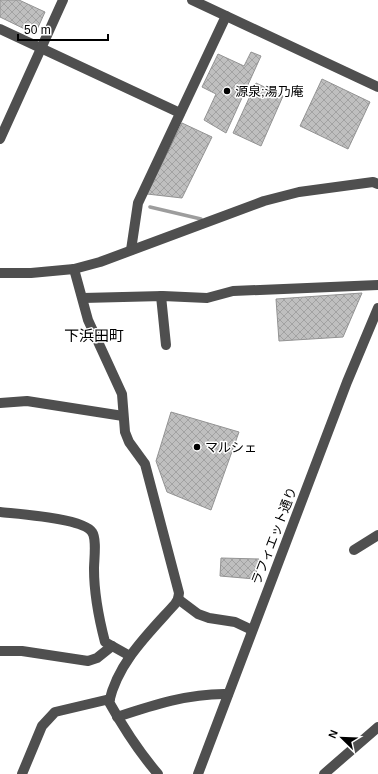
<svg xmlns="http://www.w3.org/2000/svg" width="378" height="774" viewBox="0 0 378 774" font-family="Helvetica,'Noto Sans JP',sans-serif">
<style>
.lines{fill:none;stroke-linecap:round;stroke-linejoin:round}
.stream{stroke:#9d9d9d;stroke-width:3.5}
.building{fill:url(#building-cross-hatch);stroke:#939393}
.minor{stroke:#4f4f4f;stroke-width:10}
.poi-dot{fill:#000;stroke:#fff;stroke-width:1.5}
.labels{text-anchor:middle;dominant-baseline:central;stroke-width:3;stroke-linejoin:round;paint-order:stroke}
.poi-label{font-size:13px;fill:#000;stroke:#fff;text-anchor:start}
.street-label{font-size:13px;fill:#000;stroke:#fff}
.quarter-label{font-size:15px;fill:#000;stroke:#fff}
</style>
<defs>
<pattern id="building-cross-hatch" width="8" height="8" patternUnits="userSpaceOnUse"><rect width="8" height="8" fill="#bfbfbf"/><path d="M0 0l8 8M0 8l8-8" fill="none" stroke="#a2a2a2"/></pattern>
</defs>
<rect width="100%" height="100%" fill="#fff"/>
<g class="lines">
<!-- stream -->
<path class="stream" d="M150,207L201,219"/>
</g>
<!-- building -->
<g class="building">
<path d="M0,0H19L45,12L35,34L0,17Z"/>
<path d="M251,52L261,56L226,133L204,120L216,94L202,87L218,54L244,66Z"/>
<path d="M322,79L370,102L348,149L300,126Z"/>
<path d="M256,83L283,96L261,146L233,133Z"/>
<path d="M182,123L212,137L182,198L147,194Z"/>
<path d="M362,293L343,337L279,341L276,299Z"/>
<path d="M171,412L239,432L211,510L167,492L156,461Z"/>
<path d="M221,558L259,559L255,579L220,576Z"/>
</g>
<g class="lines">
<!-- minor -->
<g class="minor">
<path d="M192,0L378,87"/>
<path d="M0,29L180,113"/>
<path d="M0,139L63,0"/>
<path d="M131,250L138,203L226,16"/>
<path d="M74,269L88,320L122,394L125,432L129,442L145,464L179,593L178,599L175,604C149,633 118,662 109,702C123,727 139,752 158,774"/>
<path d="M0,273H31L74,269L100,262L264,201L299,192L373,182L378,184"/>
<path d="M161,296L166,345"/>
<path d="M83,298L163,296L207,298L233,291L378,285"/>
<path d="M0,403L27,401L123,416"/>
<path d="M0,512C17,514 83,518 92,532C97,539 94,560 94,569C94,593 99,619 105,642L130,656"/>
<path d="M354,550L378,535"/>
<path d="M178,599L198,614L209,618L235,622L252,630"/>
<path d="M0,651H22L88,661L97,658L112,646"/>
<path d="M117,717C153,705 190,693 228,694"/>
<path d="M22,774L42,726L55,712L110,699"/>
<path d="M198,774L347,382L378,308"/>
<path d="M324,774L378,727"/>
</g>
</g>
<!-- markers -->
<g class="poi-dot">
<circle cx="227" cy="91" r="4"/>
<circle cx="197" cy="447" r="4"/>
</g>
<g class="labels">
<!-- poi labels -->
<g class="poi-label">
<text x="235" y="91">源泉;湯乃庵</text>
<text x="205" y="447">マルシェ</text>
</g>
<!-- street labels -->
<g class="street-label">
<text transform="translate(274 536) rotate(-69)">ラフィエット通り</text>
</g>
<!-- quarter labels -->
<g class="quarter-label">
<text x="94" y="335">下浜田町</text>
</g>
</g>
<!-- north arrow -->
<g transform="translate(342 738) rotate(293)" stroke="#ffffff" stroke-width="3" paint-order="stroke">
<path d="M0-3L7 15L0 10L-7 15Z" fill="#000000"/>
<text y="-6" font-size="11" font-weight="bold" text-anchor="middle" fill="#000000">N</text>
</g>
<!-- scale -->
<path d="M18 34v6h90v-6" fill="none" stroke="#000000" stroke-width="2"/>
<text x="24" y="34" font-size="12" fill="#000000" stroke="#ffffff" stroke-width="3" paint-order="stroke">50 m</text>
</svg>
